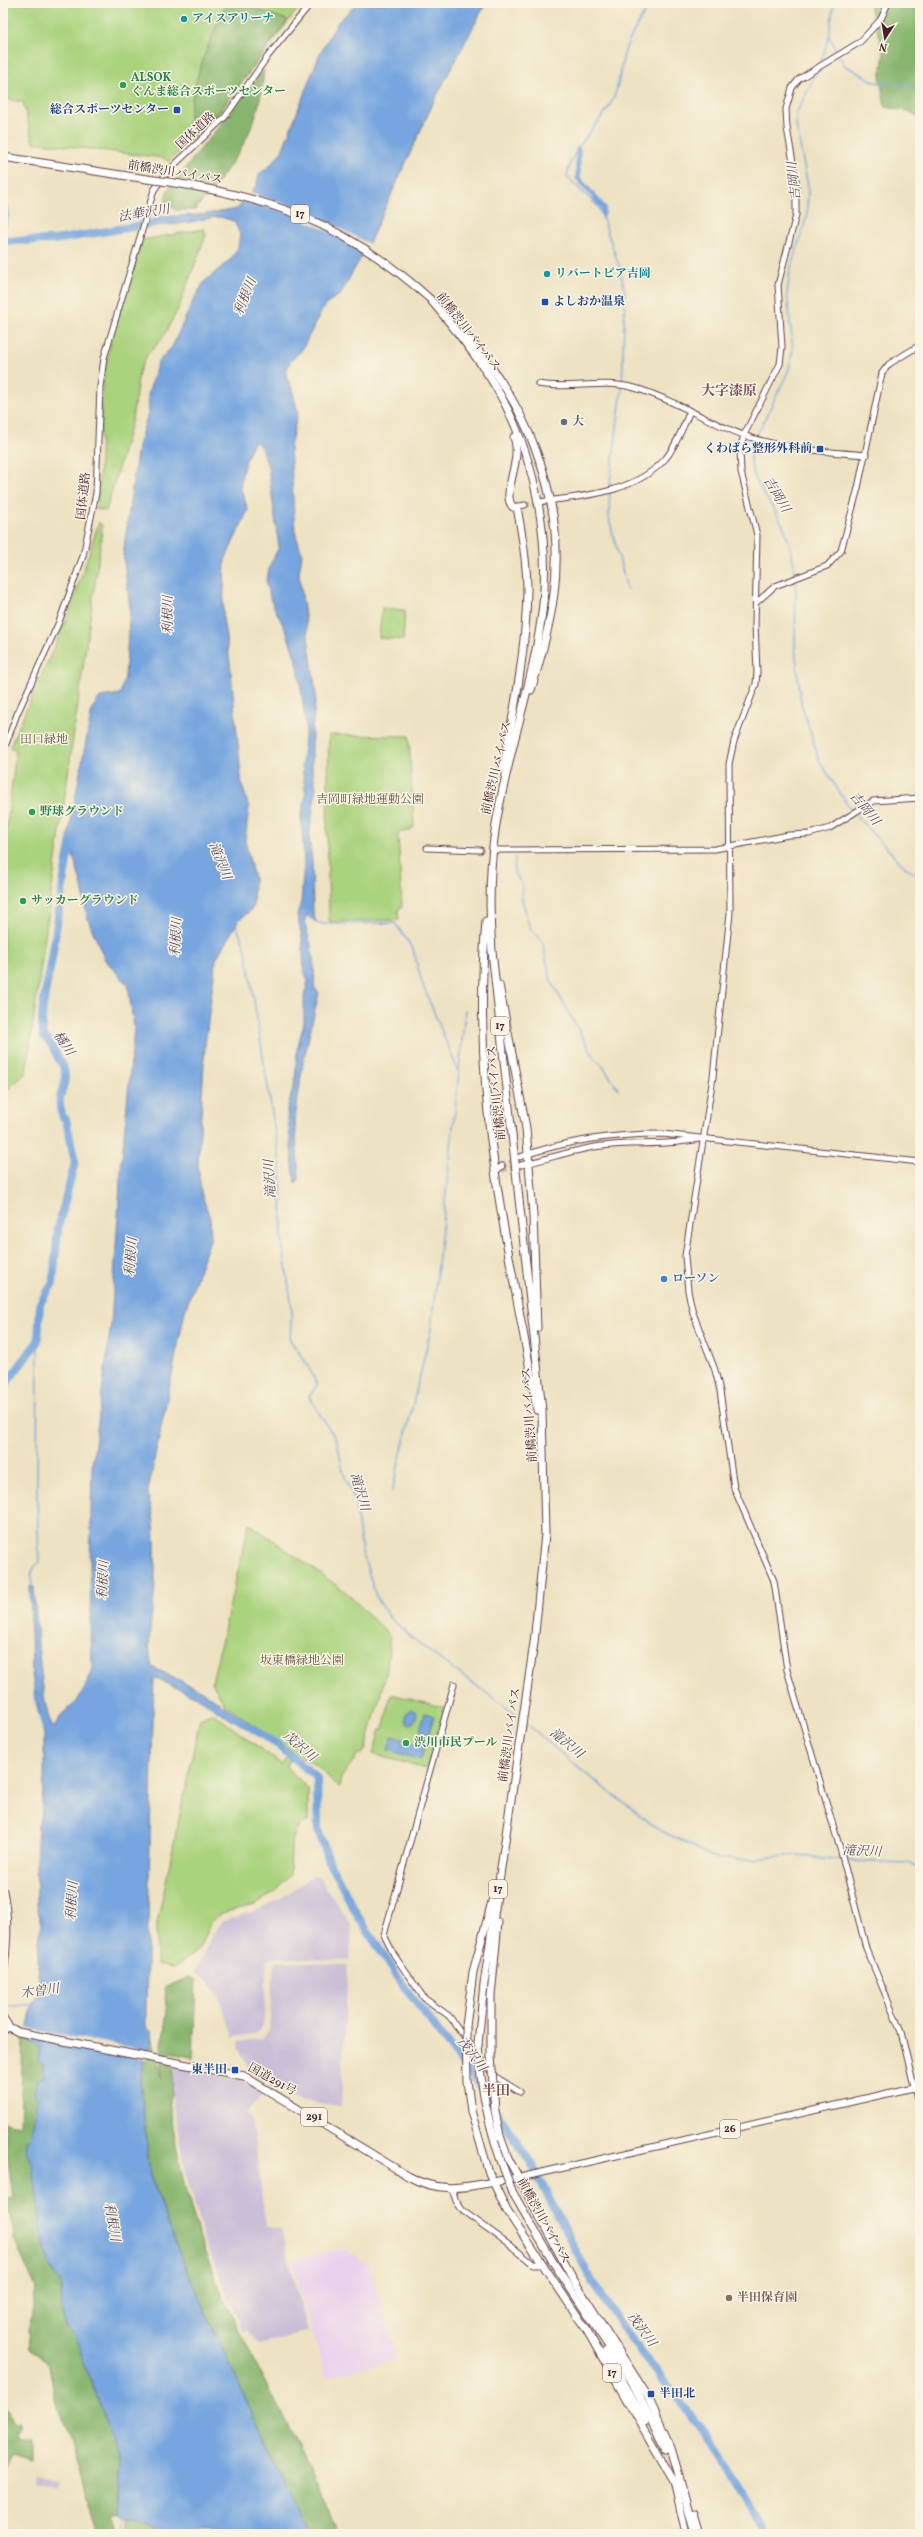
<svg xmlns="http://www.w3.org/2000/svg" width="923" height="2537" viewBox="0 0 923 2537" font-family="Vollkorn,'Noto Serif JP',serif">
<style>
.built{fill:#ead1ed}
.industrial{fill:#cabfd7}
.green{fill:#aad37e;stroke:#7a7954}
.forest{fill:#87b56d;stroke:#686a4c}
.water{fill:#76a5df;stroke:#606285}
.pier{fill:#ede2c1}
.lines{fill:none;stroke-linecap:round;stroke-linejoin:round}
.stream{stroke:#76a5df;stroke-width:1.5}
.canal{stroke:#76a5df;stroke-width:5}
.river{stroke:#76a5df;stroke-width:8}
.tertiary-tunnel{stroke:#ccbba3;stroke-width:5;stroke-dasharray:5 2.5;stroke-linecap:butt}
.tertiary-casing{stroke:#623c42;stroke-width:7}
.secondary-casing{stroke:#623c42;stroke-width:8}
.primary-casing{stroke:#623c42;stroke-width:8}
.trunk-casing{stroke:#623c42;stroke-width:9}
.tertiary{stroke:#fff;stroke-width:5}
.secondary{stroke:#fff;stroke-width:5.5}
.primary{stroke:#fff;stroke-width:6}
.trunk{stroke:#fff;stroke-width:7}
.trunk-bridge-casing{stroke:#623c42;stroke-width:9;stroke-linecap:butt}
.trunk-bridge{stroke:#fff;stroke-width:7}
.culture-dot{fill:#0f9aa8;stroke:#fcf5e5;stroke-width:1.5}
.leisure-dot{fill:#2e9e5b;stroke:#fcf5e5;stroke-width:1.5}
.transit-dot{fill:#1a4fb4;stroke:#fcf5e5;stroke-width:1.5}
.service-dot{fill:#5c6f8a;stroke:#fcf5e5;stroke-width:1.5}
.shop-dot{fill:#3f7fe0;stroke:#fcf5e5;stroke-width:1.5}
.education-dot{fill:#8d6e63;stroke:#fcf5e5;stroke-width:1.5}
.labels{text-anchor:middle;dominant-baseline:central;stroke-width:3;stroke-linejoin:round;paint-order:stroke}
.shield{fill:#fcf5e5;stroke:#7f5f63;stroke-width:1}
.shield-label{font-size:11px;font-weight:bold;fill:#4a1f2b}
.culture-label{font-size:12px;font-weight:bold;fill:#0d838f;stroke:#fcf5e5;text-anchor:start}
.leisure-label{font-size:12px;font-weight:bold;fill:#27864d;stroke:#fcf5e5;text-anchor:start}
.transit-label{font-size:12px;font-weight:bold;fill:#164399;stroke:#fcf5e5;text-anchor:end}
.street-label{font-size:12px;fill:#4a1f2b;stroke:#fcf5e5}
.service-label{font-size:12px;font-weight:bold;fill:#4e5e75;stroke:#fcf5e5;text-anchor:start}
.park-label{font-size:12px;fill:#675544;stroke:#fcf5e5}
.shop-label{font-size:12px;font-weight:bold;fill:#366cbe;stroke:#fcf5e5;text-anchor:start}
.education-label{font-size:12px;font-weight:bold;fill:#785e54;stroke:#fcf5e5;text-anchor:start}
.water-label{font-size:13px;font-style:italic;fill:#594e6a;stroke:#fcf5e5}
.quarter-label{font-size:14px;font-weight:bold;fill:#7b4d5a;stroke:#fcf5e5}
</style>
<rect width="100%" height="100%" fill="#fcf5e5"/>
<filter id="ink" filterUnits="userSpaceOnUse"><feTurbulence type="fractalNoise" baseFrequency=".025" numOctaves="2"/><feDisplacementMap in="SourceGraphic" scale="8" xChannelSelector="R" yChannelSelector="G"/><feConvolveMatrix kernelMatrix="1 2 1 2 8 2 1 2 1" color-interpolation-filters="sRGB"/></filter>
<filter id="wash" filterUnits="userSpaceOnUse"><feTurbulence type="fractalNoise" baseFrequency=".012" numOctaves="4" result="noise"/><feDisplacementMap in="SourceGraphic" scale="16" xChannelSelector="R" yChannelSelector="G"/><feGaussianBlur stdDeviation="0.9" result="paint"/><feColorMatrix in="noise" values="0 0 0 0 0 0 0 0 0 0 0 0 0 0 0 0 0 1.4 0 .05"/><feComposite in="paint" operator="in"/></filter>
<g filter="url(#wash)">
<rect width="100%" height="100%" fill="#ede2c1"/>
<!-- built -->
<path class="built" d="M344,2248L369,2265L396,2355L395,2359L326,2378L292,2261Z"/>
<!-- industrial -->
<g class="industrial">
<path d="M313,1876L320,1878L352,1926L350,1961L271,1957L267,1959L264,2022L261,2029L252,2034L233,2037L217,1993L206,1979L194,1973L213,1934L223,1921L258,1910L281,1898Z"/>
<path d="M274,1961L348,1965L341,2106L298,2100L256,2075L249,2068L238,2049L239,2042L261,2038L269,2031Z"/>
<path d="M173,2065L239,2080L265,2092L246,2113L252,2119L266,2227L281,2229L308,2331L259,2345L247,2330L243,2331L204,2241L186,2176L172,2100Z"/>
<path d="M36,2476L59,2482L57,2489L35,2483Z"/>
</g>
<!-- green -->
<g class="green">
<path d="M3,3H302L216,117L168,162L164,158L33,142L23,102L6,99L3,75Z"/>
<path d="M204,229L206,235L178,309L162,339L147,355L139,372L132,420L106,511L96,509C103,465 98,420 104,375C111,329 129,284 142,240Z"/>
<path d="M99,522L102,526L101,540L26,1073L3,1094V859L16,749L9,748L69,614Z"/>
<path d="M382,608L405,610L403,640L379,638Z"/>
<path d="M329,735L409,736L414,827L408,831L398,833L402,907L398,910L399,920L329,922L327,827Z"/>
<path d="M249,1523L346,1592L390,1636L387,1670L366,1748L361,1755L359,1753L341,1778L339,1788L317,1766L295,1753L286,1767L308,1788V1822L302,1823L296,1830L291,1844L290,1876L274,1892L256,1904L222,1913L211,1922L197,1952L173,1968L157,1965V1924L200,1719L213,1713L281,1764L292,1751L224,1704L212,1682Z"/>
<path d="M391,1694L445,1708L426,1769L373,1754L380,1730H383Z"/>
</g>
<!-- forest -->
<g class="forest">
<path d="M226,3H237L288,20L217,114L201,131L189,123C191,81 210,41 226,3Z"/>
<path d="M869,3H908L920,12V119L911,112L885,107L880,78L884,54Z"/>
<path d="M264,70C260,132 233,164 195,210H175L165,201L167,191Z"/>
<path d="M189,1977L196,1980L193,2058L170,2052L167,2064L173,2065L172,2095L169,2101C176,2145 183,2190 198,2233C234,2338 298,2431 338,2534H307L182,2260L150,2175L140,2080L143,2063L153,2040L161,2078V2051L167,2012L164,1988Z"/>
<path d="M23,2037L30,2039L31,2042L40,2048L38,2061L43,2064L44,2077L27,2154L33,2164L42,2238L51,2267L61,2284L62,2311L66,2327L74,2336L82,2356L119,2457L116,2514H110L115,2529L126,2532V2517C139,2517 152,2524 160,2534H97L86,2500L73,2439L56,2404L49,2365L30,2348L29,2330L36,2289L14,2239L11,2214H3V2199L13,2198L3,2122L20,2125Z"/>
<path d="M3,2406L9,2411L13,2423L19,2422V2430H15L18,2440H32V2461L11,2455L3,2473Z"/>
</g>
<!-- water -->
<g class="water">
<path d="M358,3H486L435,99L370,241L340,295L331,300L321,312L302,350L290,362L287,369L286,377L291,385L298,413L290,446L295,532L302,554L299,573L316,694L312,730V770L316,788L309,837L312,860L313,911L316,922L306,915C303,927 309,935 311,946C313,958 316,975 314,987L319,993L303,1063L295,1120L299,1180L295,1183L287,1110L295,1081L297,1049L304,1023V996L308,981L304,970L302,937L297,915L301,902L304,862L301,815L306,796L302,766L306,726L298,666L287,633L271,601L266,581L271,563L279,547L268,466L260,446L255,441C248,452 239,476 241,489C243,496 246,503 248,510L225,560L223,618L230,662L242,785L249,807L245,841L254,878L253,908L238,921L216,959L205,1045L198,1164L201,1192L210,1218L211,1237L185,1311L148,1491C148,1500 152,1506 153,1515C156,1537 155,1560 155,1582C154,1611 145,1639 152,1667L200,1690L237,1715L233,1721L199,1698L154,1678L146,2005V2027L152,2032L153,2040L143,2063L140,2080L150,2175L182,2260L307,2534H160C150,2522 136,2516 121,2518V2515L116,2514L119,2457L82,2356L74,2336L66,2327L62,2311L61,2284L51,2267L42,2238L33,2164L27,2154L26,2140L30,2138L38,2099L34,2094L37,2079L44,2077L43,2064L38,2061L40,2048L26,2038L32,2006L39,1991L38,1954L41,1925L37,1904L36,1861L38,1826L41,1812L44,1777V1735L32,1675L30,1586L34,1587C36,1611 41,1715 54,1728L62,1714L77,1702L92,1673L90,1564L92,1467L111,1324L121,1168L134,1029L128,985L105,960L87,917L82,887L68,837L92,709L100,697L120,694L125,677L130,608L123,554L138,446L149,410L148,395L158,362L172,347L194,299L205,281L231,259L238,248L240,234L234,221C229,220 223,217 218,217C200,218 170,231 153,220L157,217L200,215L237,209L257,185L259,174L269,167L282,151L320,53L338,22Z"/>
<path d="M410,1709L415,1711L417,1715L413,1723L409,1725L406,1722V1714Z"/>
<path d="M425,1713L434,1716L429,1733L420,1730Z"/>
<path d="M392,1736L425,1746L421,1760L388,1750Z"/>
</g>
<!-- pier -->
<g class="pier">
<path d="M249,192L308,212L370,244L365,252L347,240L289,213L243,200Z"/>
<path d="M25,2028L150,2051L147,2059L25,2032Z"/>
</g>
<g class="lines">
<!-- stream -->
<g class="stream">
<path d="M829,36L844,65L875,82L915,86L920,83"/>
<path d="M820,65L829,36L834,3"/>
<path d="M756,437L788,372L793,350L787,294L790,271L807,216L808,186L796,125V114L819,68"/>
<path d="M754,440C740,475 772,499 784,528C790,543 793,559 796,576"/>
<path d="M796,579L795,648L801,703L819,760L852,812"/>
<path d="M627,589L609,518L610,482L622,389L625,292L620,269L599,207L567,177C571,148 594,130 609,107C620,89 619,70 625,51C631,33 641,19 651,3"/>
<path d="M855,815L905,867L920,877"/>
<path d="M515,857L514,872L522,884V900L530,928L542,941L551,981L595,1059L602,1065L618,1089"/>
<path d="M235,922L246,950L281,1170L282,1239L292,1308L290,1340L308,1365L317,1385L309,1397L337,1441L343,1472L355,1501L362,1552L377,1599L390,1618L423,1647L521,1718"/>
<path d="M316,922L324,924L395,923L413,949L422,983L459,1073L431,1329L392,1491"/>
<path d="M459,1071L465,1011"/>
<path d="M32,1588C31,1577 30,1570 39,1562L37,1496L38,1339"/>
<path d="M35,1688L34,1696L43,1729"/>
<path d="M525,1722L571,1762L639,1815L660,1830L713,1857L737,1860L798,1855L842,1860"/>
<path d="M846,1861L909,1863L920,1869"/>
<path d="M3,2007L35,2004"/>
<path d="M121,2534L123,2518"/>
</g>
<!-- canal -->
<path class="canal" d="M578,149V178L604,208L603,214"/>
<!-- river -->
<g class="river">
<path d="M3,204L5,216L3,224"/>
<path d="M3,241L55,240L167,221"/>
<path d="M3,1388L38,1341L40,1303L53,1283L58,1228L75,1162L66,1119L63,1117C53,1094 69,1089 64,1069C63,1064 59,1060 57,1056C53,1047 51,1042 43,1036C39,1010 48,983 52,958C58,918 63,879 71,840L76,837"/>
<path d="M227,1712L278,1745L317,1778L318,1830L330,1864L359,1918L403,1985L477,2083L531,2163L591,2280L630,2338L713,2444L766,2534"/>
</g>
</g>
</g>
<g filter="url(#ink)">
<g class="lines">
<!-- tertiary-tunnel -->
<g class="tertiary-tunnel">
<path d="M525,505L540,503"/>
<path d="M480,850H495"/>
<path d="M502,1166L517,1159"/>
<path d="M502,1170L519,1166"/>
</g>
<!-- tertiary casing -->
<g class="tertiary-casing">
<g id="tertiary">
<path d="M888,3L881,19L860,42L799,79L792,88L786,109L787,128L796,180V215L778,285L782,347L780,364L744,435L740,449L741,472L757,535L755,624L757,672L756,684L734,741L729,764L730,913L713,1077L685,1256L688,1291L693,1313L715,1370L720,1391L734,1488L774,1581L787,1670L841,1852L866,1948L901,2032L920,2111"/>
<path d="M538,384C570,390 602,379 635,388C674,399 710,424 749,437C787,449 827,452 866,455"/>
<path d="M540,502C583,496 636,493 666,458C677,444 683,427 690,411"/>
<path d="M514,507L525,505"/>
<path d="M757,602L775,586L827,566L841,551L858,488L882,373L889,364L920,345"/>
<path d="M3,752L17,714L59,622L83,556L96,493L100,387L104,358L154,190L168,171L225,117L268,56L311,3"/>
<path d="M427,848L480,850"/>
<path d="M496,850L715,849L789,835L809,834L830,828L873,801L920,798"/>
<path d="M520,1157C566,1140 614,1134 663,1134L920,1162"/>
<path d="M521,1165C549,1159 574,1149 602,1146C634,1142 668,1146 699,1139"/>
<path d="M495,1172L502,1166"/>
<path d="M454,1684L384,1935L394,1955L424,1998L449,2016L494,2076L520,2092"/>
<path d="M452,2189L456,2201L463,2211L509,2244L533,2264H544"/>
</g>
</g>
<!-- secondary casing -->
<g class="secondary-casing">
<path id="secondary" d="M3,2032L9,2027"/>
</g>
<!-- primary casing -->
<g class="primary-casing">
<path id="primary" d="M518,2178L920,2086"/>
</g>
<!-- trunk casing -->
<g class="trunk-casing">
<g id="trunk">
<path d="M3,157L147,179"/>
<path d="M430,299C452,325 473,351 491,379C532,445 550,528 543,604C535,681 506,755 495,831C489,871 489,911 492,951L542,1410L545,1534L534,1643L484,1984L478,2044"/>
<path d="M463,332C527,403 566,497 554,593C550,626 541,658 531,690"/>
<path d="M513,507C500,494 523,462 514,437"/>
<path d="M503,769C514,711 526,651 527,591C527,563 522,535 517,507"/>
<path d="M486,921C479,1003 483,1089 495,1171C506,1251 524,1330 537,1410"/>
<path d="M499,985L526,1128L533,1215L537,1328"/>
<path d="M3,1891C9,1920 7,1946 3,1975"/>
<path d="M3,2018L9,2027L18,2032L244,2076L408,2176C446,2198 478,2183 518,2178"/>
<path d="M466,2026L473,1972L493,1898"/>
<path d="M491,2056V1996L498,1922"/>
<path d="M471,2111L489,2173L507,2211L586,2329L676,2485"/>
<path d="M500,2136L508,2158L573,2279L648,2397L671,2448L680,2479"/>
<path d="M513,2193L553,2262L631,2380L666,2449"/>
<path d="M606,2351L645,2421"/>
<path d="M679,2476L695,2534"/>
<path d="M674,2481L686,2534"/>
<path d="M694,2513L700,2534"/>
</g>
</g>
<!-- tertiary -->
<use href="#tertiary" class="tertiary"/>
<!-- secondary -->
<use href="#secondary" class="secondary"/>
<!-- primary -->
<use href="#primary" class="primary"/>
<!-- trunk -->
<use href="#trunk" class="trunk"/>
<!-- trunk-bridge casing -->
<g class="trunk-bridge-casing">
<g id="trunk-bridge">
<path d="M147,179C262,194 343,220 430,299"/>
<path d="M466,2026L467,2081L471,2111"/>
<path d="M478,2044C481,2099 493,2143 513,2193"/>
<path d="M491,2056L495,2111L500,2136"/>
</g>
</g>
<!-- trunk-bridge -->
<use href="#trunk-bridge" class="trunk-bridge"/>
</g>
</g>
<!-- markers -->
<g class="culture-dot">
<circle cx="184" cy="19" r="4"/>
<circle cx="547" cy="274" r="4"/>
</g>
<g class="leisure-dot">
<circle cx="123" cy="85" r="4"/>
<circle cx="32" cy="812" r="4"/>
<circle cx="23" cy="901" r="4"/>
<circle cx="406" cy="1743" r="4"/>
</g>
<g class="transit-dot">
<rect x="173" y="106" width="8" height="8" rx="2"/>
<rect x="541" y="298" width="8" height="8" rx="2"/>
<rect x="816" y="445" width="8" height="8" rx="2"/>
<rect x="231" y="2066" width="8" height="8" rx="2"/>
<rect x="647" y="2390" width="8" height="8" rx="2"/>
</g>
<circle class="service-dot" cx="564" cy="422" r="4"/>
<circle class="shop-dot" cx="664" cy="1279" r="4"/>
<circle class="education-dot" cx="729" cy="2298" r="4"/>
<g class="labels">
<!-- shield labels -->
<g class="shield">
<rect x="291" y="205" width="18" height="18" rx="3"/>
<rect x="491" y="1017" width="18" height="18" rx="3"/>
<rect x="489" y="1880" width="18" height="18" rx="3"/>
<rect x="301" y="2108" width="26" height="18" rx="3"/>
<rect x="720" y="2120" width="20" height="18" rx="3"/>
<rect x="603" y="2364" width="18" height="18" rx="3"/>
</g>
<g class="shield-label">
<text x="300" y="214">17</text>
<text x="500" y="1026">17</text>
<text x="498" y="1889">17</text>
<text x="314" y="2117">291</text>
<text x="730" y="2129">26</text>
<text x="612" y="2373">17</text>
</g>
<!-- culture labels -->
<g class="culture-label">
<text x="192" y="19">アイスアリーナ</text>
<text x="555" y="274">リバートピア吉岡</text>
</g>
<!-- leisure labels -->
<g class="leisure-label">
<text x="131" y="78">ALSOK<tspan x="131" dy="14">ぐんま総合スポーツセンター</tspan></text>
<text x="40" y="812">野球グラウンド</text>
<text x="31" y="901">サッカーグラウンド</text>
<text x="414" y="1743">渋川市民プール</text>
</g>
<!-- transit labels -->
<g class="transit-label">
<text x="169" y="110">総合スポーツセンター</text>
<text x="553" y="302" text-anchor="start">よしおか温泉</text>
<text x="812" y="449">くわばら整形外科前</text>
<text x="227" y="2070">東半田</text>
<text x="659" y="2394" text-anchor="start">半田北</text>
</g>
<!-- street labels -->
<g class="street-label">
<text transform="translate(196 131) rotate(-43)">国体道路</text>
<text transform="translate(175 173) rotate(9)">前橋渋川バイパス</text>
<text transform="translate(468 332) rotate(52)">前橋渋川バイパス</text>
<text transform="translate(84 496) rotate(-84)">国体道路</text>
<text transform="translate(497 768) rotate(-77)">前橋渋川バイパス</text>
<text transform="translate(497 1093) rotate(-96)">前橋渋川バイパス</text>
<text transform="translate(530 1415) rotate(-94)">前橋渋川バイパス</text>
<text transform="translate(510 1735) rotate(-82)">前橋渋川バイパス</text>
<text transform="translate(272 2080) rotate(29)">国道291号</text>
<text transform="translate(543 2221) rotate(61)">前橋渋川バイパス</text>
</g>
<!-- service labels -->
<g class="service-label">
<text x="572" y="422">大</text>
</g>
<!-- park labels -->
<g class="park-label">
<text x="44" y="740">田口緑地</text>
<text x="370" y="800">吉岡町緑地運動公園</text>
<text x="302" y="1661">坂東橋緑地公園</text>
</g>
<!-- shop labels -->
<g class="shop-label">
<text x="672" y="1279">ローソン</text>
</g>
<!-- education labels -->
<g class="education-label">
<text x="737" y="2298">半田保育園</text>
</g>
<!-- water labels -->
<g class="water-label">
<text transform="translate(795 181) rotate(-96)">吉岡川</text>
<text transform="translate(144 214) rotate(-9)">法華沢川</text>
<text transform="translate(246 297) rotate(-68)">利根川</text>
<text transform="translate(776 495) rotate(59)">吉岡川</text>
<text transform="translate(169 615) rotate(-90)">利根川</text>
<text transform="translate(864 809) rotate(50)">吉岡川</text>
<text transform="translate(219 861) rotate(68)">滝沢川</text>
<text transform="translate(177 937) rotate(-87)">利根川</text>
<text transform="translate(63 1044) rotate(56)">橘川</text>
<text transform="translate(271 1179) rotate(-94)">滝沢川</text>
<text transform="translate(132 1257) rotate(-85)">利根川</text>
<text transform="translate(359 1492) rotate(74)">滝沢川</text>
<text transform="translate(104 1580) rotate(-87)">利根川</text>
<text transform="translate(566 1744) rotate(39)">滝沢川</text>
<text transform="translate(299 1747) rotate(40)">茂沢川</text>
<text transform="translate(862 1852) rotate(3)">滝沢川</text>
<text transform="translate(73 1901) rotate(-86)">利根川</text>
<text transform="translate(40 1992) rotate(-8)">木曽川</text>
<text transform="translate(471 2055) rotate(53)">茂沢川</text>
<text transform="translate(111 2222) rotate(80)">利根川</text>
<text transform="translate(641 2330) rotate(54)">茂沢川</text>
</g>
<!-- quarter labels -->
<g class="quarter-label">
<text x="729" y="391">大字漆原</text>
<text x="496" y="2091">半田</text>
</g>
</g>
<!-- margin -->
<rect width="923" height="2537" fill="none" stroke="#fcf5e5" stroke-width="16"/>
<!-- north arrow -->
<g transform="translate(885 38) rotate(192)" stroke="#fcf5e5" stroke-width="3" paint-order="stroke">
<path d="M0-3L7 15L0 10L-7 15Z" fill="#4a1f2b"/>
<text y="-6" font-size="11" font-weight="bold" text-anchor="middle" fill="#4a1f2b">N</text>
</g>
</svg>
